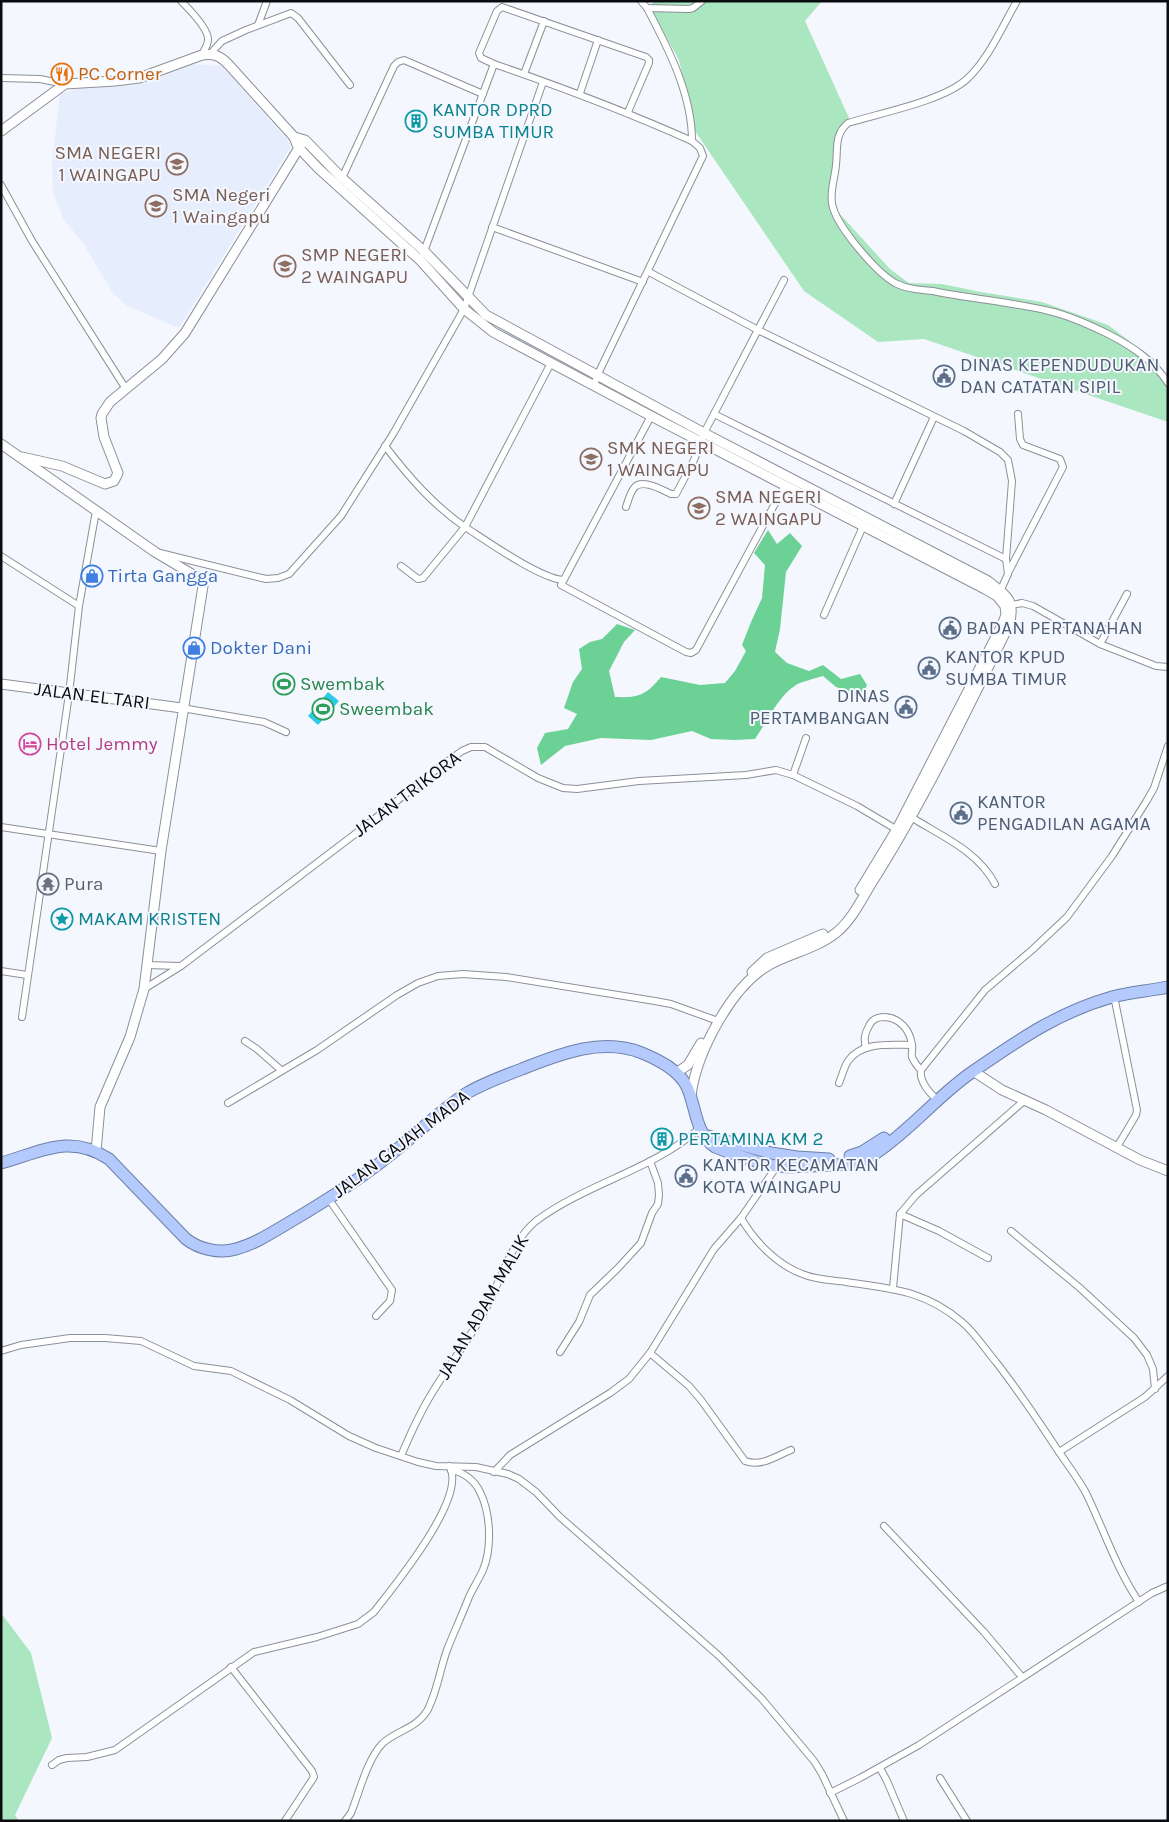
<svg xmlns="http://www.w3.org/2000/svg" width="1169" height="1822" viewBox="0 0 1169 1822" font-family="Karla,sans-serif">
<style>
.built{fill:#e6edfd}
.green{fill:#aae6bf}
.forest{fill:#6bd195}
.water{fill:#2bcbe9}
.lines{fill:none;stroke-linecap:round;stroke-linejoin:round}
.minor-casing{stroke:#8c9098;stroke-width:8}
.tertiary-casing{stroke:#8c9098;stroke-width:11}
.secondary-casing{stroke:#8c9098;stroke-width:11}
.trunk-casing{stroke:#6c7fa8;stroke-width:13}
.minor{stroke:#fff;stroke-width:6}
.tertiary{stroke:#fff;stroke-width:9}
.secondary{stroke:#fff;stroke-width:9}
.trunk{stroke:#b4cafc;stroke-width:11}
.labels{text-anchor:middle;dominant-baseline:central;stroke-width:4;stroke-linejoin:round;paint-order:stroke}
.food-label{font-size:19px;fill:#c56008;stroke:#f4f7fe;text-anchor:start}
.culture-label{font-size:19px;fill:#0d838f;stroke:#f4f7fe;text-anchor:start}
.education-label{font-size:19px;fill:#785e54;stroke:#f4f7fe;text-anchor:start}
.service-label{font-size:19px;fill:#4e5e75;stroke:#f4f7fe;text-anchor:start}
.shop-label{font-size:19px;fill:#366cbe;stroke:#f4f7fe;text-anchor:start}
.leisure-label{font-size:19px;fill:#27864d;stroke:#f4f7fe;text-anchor:start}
.street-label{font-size:19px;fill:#0b0c0f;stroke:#f4f7fe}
.hotel-label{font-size:19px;fill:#b23c85;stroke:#f4f7fe;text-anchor:start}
.worship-label{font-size:19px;fill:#5b616d;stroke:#f4f7fe;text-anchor:start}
</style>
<rect width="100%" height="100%" fill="#f4f7fe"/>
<!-- built -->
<path class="built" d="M193,64L222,66L292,145L179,328L127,306L113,293L83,243L63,218L53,193L52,162L60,94L82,87L140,83Z"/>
<!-- green -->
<g class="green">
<path d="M654,1H822L805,21L849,118L837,131L834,203L838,212L890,269L909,283L942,284L981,292L1042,302L1108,325L1152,358L1168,380V422L924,339L878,342L804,291L695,131L679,60L650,8Z"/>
<path d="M1,1613L31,1653L52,1738L15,1815L19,1821H1Z"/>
</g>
<!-- forest -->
<path class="forest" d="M768,530L777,544L790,533L802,546L786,572L780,629L775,652L787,663L809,671L823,665L841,679L860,674L867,685L862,696L836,687L823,676C814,679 803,681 796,685C778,696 767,722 755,739L734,740L711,739L692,731L651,740L601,738L565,746L541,765L537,748L545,733L568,729L577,714L564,708L573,682L582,669L579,649L590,642L602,639L617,624L635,630L624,642L609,671L615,697C639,698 646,695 661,677L700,685L725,683L735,671L746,651L742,645L751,622L762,598L765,565L754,553Z"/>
<!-- water -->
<path class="water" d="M328,692L339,701L318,725L308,716Z"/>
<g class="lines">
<!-- minor casing -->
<g class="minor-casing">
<g id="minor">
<path d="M181,1C189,9 209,29 208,40C208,45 204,50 202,55"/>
<path d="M641,1L647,8C668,48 692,94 692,141"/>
<path d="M1017,1C1002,27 989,58 967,79C943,101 880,113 848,123C834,135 838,148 836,165C835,177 830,191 832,203C835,225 876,272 895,283C907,289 920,290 933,291C971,299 1012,302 1049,311C1071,316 1090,325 1110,335C1133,347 1154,361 1168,383"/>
<path d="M647,8L689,9L693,8L702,1"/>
<path d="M258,25L267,1"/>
<path d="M211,53L222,41L246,30L291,13L298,18L350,85"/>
<path d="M494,64L481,58L479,53L497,11L502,7L646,57L649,60V63L628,112"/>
<path d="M524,74L544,21"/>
<path d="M1,78L40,79L65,84"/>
<path d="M580,93L598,40"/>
<path d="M342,178L394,66L398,62L404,60L483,94"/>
<path d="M1,185L32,241L126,389"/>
<path d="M492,227L643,282"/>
<path d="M423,254L494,64C561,87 627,112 692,141L700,148L703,156L597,376L594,386"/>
<path d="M649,272L758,330L964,431L1000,452L1008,460L1012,481L1006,559L1008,574L999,594"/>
<path d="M714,414L1006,559"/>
<path d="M651,416L561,585L686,652L691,653L696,650L785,485"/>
<path d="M385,446C409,477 433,505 465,527L551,363"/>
<path d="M894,504L934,417"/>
<path d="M626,507C628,501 630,493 634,488C642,478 662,490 671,494H676L694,460L704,433L784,280"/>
<path d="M160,553L266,579L278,578L289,574L341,516L393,434L464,309L543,82"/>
<path d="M1,556L79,606L69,694L22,1017"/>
<path d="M401,566L418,579L423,578L465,527C487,541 539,578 563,580"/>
<path d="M1008,573L1063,467L1060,459L1023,445L1020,439L1018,414"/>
<path d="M79,606L96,511"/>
<path d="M1007,606L1022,603L1033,606L1100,644L1156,666L1168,667"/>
<path d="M824,615L864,524"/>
<path d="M1100,644L1127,594"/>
<path d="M182,708L264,722L286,732"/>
<path d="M793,775L806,738"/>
<path d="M911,817C941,836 978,851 995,884"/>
<path d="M1,827L161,851"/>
<path d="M147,965L180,966"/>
<path d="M1,971L27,975"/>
<path d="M144,989L181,966L363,828L437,769L462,751L471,747H485L538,778L563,788L577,789L639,781L746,775L776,770L793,775L857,806L899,831"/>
<path d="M1114,996L1137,1110L1136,1115L1117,1147"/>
<path d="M245,1041L257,1049L281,1070"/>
<path d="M866,1048C864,1040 864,1034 869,1026C872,1019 877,1017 885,1017C900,1018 910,1030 912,1045C913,1049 911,1053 912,1057C914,1062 917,1066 921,1070"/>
<path d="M839,1083C842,1076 844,1067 848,1061C862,1041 891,1045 912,1045"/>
<path d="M938,1101C930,1093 919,1082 921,1070L985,990L1032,950L1067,917L1112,856L1146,802L1154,788L1168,746"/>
<path d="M228,1103L317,1050L397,995L418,983L438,976L463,974L506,977L655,1001L671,1004L718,1021"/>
<path d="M328,1198L392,1290L390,1301L376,1316"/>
<path d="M900,1214L939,1231L988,1258"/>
<path d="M741,1218C755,1242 778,1266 805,1275C818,1280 832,1280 846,1282C892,1289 924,1290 962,1322C975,1333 985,1349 996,1362C1018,1390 1037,1419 1057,1449C1067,1464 1078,1478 1086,1493C1104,1530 1116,1568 1139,1602"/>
<path d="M1011,1231L1080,1288L1134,1338L1147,1355L1153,1369L1155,1389"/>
<path d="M893,1288L900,1214L916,1195L1025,1100"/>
<path d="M1,1351L21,1345L70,1338H105L141,1341L194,1366L231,1371L290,1400L349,1436L376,1448L418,1462L436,1466L476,1467L508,1474L519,1479L536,1492L560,1517L718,1655L762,1699L814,1761L822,1774L844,1821"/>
<path d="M560,1352L579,1322L590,1295L618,1268L641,1243L652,1213L658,1204L659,1195L658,1183L650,1161"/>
<path d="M650,1353L689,1386L701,1400L745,1461C762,1467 776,1456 791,1450"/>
<path d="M1059,1452L1145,1397L1168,1376"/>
<path d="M401,1456C411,1432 422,1408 437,1385C452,1361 470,1338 484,1312C500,1284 510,1242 536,1221C587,1183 653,1170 700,1128"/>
<path d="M494,1472L510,1455L610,1393L629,1379L650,1353L714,1249L741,1218L777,1166"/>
<path d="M884,1526L984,1632L1022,1677"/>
<path d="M231,1667L312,1771L314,1777L285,1821"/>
<path d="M52,1765L59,1760L67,1758L87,1757L115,1750L254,1652L317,1637L358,1624L374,1612C393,1587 469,1496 449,1466"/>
<path d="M880,1768L887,1781L904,1821"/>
<path d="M940,1778L967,1821"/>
<path d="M830,1793L860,1778L919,1745L1152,1593L1168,1586"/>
<path d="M345,1821L351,1813C359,1793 367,1760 382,1744C395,1731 416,1729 427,1711C437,1693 440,1669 447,1650C454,1632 462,1615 469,1597C473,1588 479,1579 483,1570C492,1548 491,1514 480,1492C475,1481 464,1472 451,1470"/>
</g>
</g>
<!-- tertiary casing -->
<g class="tertiary-casing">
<g id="tertiary">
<path d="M1,131L65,84L115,81L139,78L202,55C214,53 220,56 228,64L294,137"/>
<path d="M1,444L155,552L197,577L203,586L161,851L144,989L130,1037L100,1107L96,1151"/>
<path d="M22,457L62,466L105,484L114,481L118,473L104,437L101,418L102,414L110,402L162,359L185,333L302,143"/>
<path d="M1,684L182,708"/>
</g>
</g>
<!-- secondary casing -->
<g class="secondary-casing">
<g id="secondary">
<path d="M294,137L305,140L342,178L425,252L486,315L704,433L988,581C1007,596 1016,600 1009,625C967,710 926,796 876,876C864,894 854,918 837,932C818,948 791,953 769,965C731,987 697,1052 691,1095"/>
<path d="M294,137L298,147L319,169L421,261L464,309L493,332L651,416L985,589L997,596L1005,606L1006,615L1002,625L897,829L860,890"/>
<path d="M752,972L767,958L823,934"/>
<path d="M973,1071L1002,1090L1046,1110L1140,1160L1168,1171"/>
<path d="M676,1073L688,1065L701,1043"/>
</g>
</g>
<!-- trunk casing -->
<g class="trunk-casing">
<g id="trunk">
<path d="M704,1135L771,1153L797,1157L829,1159"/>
<path d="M850,1156L862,1152L884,1138"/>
<path d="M1,1163C41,1152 70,1133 109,1159L186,1239C199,1249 219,1254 236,1249C255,1244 273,1232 290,1222C324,1202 359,1180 390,1155C416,1135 439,1111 467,1093C484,1083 503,1076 522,1069C560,1054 602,1037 642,1053C659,1060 679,1070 687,1087C696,1106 695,1134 715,1147C733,1154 757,1163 776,1166C786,1168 797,1166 807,1166C831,1165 854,1167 876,1153C912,1129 939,1094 975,1070C1020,1039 1059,1012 1112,997C1130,992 1149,991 1168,987"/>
</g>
</g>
<!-- minor -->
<use href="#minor" class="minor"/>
<!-- tertiary -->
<use href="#tertiary" class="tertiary"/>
<!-- secondary -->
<use href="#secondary" class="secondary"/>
<!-- trunk -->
<use href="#trunk" class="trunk"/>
</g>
<!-- icons -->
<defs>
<g id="restaurant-ring" transform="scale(1.125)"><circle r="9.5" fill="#f4f7fe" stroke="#e8710a" stroke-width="1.5"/><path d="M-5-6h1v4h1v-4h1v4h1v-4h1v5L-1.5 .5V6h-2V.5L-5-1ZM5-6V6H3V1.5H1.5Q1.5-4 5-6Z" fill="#e8710a"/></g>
<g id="building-ring" transform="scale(1.125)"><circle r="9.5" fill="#f4f7fe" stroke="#0f9aa8" stroke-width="1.5"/><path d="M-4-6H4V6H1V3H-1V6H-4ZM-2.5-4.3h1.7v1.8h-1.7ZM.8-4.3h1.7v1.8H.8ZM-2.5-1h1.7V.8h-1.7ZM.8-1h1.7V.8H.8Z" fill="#0f9aa8"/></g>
<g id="school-ring" transform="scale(1.125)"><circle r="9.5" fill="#f4f7fe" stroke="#8d6e63" stroke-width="1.5"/><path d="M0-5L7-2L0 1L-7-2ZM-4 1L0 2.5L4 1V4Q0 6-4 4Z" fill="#8d6e63"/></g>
<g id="civic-ring" transform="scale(1.125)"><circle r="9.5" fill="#f4f7fe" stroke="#5c6f8a" stroke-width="1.5"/><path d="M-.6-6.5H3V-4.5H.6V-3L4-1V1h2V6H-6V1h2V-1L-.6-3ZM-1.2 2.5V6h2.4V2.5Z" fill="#5c6f8a"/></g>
<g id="shop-ring" transform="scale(1.125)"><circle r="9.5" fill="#f4f7fe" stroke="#3f7fe0" stroke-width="1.5"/><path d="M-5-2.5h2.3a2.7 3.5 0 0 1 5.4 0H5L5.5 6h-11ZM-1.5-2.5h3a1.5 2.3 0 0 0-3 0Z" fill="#3f7fe0"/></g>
<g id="stadium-ring" transform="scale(1.125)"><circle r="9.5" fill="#f4f7fe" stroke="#2e9e5b" stroke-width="1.5"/><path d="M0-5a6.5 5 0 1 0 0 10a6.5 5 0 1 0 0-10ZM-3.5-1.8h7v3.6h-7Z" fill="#2e9e5b"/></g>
<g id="hotel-ring" transform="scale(1.125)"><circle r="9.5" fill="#f4f7fe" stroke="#d1479c" stroke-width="1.5"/><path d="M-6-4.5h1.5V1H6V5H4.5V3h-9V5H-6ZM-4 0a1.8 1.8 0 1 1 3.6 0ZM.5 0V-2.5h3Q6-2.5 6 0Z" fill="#d1479c"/></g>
<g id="temple-ring" transform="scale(1.125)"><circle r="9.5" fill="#f4f7fe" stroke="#6b7280" stroke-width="1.5"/><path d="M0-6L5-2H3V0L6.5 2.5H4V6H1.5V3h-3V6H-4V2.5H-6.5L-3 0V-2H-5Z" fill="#6b7280"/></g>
<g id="sight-ring" transform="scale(1.125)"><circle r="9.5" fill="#f4f7fe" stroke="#0f9aa8" stroke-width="1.5"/><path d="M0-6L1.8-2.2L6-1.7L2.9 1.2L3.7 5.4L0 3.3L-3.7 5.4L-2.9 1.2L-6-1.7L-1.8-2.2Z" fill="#0f9aa8"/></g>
</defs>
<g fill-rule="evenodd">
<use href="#restaurant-ring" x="62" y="74"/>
<use href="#building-ring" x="416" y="121"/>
<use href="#school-ring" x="177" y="164"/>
<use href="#school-ring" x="156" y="206"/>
<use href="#school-ring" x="285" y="266"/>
<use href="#civic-ring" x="944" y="376"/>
<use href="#school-ring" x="591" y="459"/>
<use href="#school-ring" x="699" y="508"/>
<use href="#shop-ring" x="92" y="576"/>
<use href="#civic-ring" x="950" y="628"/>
<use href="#shop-ring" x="194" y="648"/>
<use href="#civic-ring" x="929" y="668"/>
<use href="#stadium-ring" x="284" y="684"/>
<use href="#civic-ring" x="906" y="707"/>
<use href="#stadium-ring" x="323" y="709"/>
<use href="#hotel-ring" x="30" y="744"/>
<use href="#civic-ring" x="961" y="813"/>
<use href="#temple-ring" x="48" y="884"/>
<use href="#sight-ring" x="62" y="919"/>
<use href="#building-ring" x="662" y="1139"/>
<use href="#civic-ring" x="686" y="1176"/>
</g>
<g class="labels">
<!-- food labels -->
<g class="food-label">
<text x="78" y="74">PC Corner</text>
</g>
<!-- culture labels -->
<g class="culture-label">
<text x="432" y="110">KANTOR DPRD<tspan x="432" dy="22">SUMBA TIMUR</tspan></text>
<text x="78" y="919">MAKAM KRISTEN</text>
<text x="678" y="1139">PERTAMINA KM 2</text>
</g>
<!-- education labels -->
<g class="education-label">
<text x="161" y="153" text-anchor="end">SMA NEGERI<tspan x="161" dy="22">1 WAINGAPU</tspan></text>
<text x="172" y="195">SMA Negeri<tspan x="172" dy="22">1 Waingapu</tspan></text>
<text x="301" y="255">SMP NEGERI<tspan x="301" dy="22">2 WAINGAPU</tspan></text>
<text x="607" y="448">SMK NEGERI<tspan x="607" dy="22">1 WAINGAPU</tspan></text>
<text x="715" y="497">SMA NEGERI<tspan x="715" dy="22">2 WAINGAPU</tspan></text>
</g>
<!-- service labels -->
<g class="service-label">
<text x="960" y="365">DINAS KEPENDUDUKAN<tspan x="960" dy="22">DAN CATATAN SIPIL</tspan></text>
<text x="966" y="628">BADAN PERTANAHAN</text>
<text x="945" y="657">KANTOR KPUD<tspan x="945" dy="22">SUMBA TIMUR</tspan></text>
<text x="890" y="696" text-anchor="end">DINAS<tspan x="890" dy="22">PERTAMBANGAN</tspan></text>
<text x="977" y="802">KANTOR<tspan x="977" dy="22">PENGADILAN AGAMA</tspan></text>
<text x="702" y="1165">KANTOR KECAMATAN<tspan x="702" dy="22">KOTA WAINGAPU</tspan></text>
</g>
<!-- shop labels -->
<g class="shop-label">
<text x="108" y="576">Tirta Gangga</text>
<text x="210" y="648">Dokter Dani</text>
</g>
<!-- leisure labels -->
<g class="leisure-label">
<text x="300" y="684">Swembak</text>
<text x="339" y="709">Sweembak</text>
</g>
<!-- street labels -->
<g class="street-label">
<text transform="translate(92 696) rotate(7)">JALAN EL TARI</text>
<text transform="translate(407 794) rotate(-37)">JALAN TRIKORA</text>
<text transform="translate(401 1144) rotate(-37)">JALAN GAJAH MADA</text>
<text transform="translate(483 1307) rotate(-60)">JALAN ADAM MALIK</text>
</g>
<!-- hotel labels -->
<g class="hotel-label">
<text x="46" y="744">Hotel Jemmy</text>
</g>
<!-- worship labels -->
<g class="worship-label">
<text x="64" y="884">Pura</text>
</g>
</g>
<!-- border -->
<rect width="1169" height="1822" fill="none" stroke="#0b0c0f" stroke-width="5"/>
</svg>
